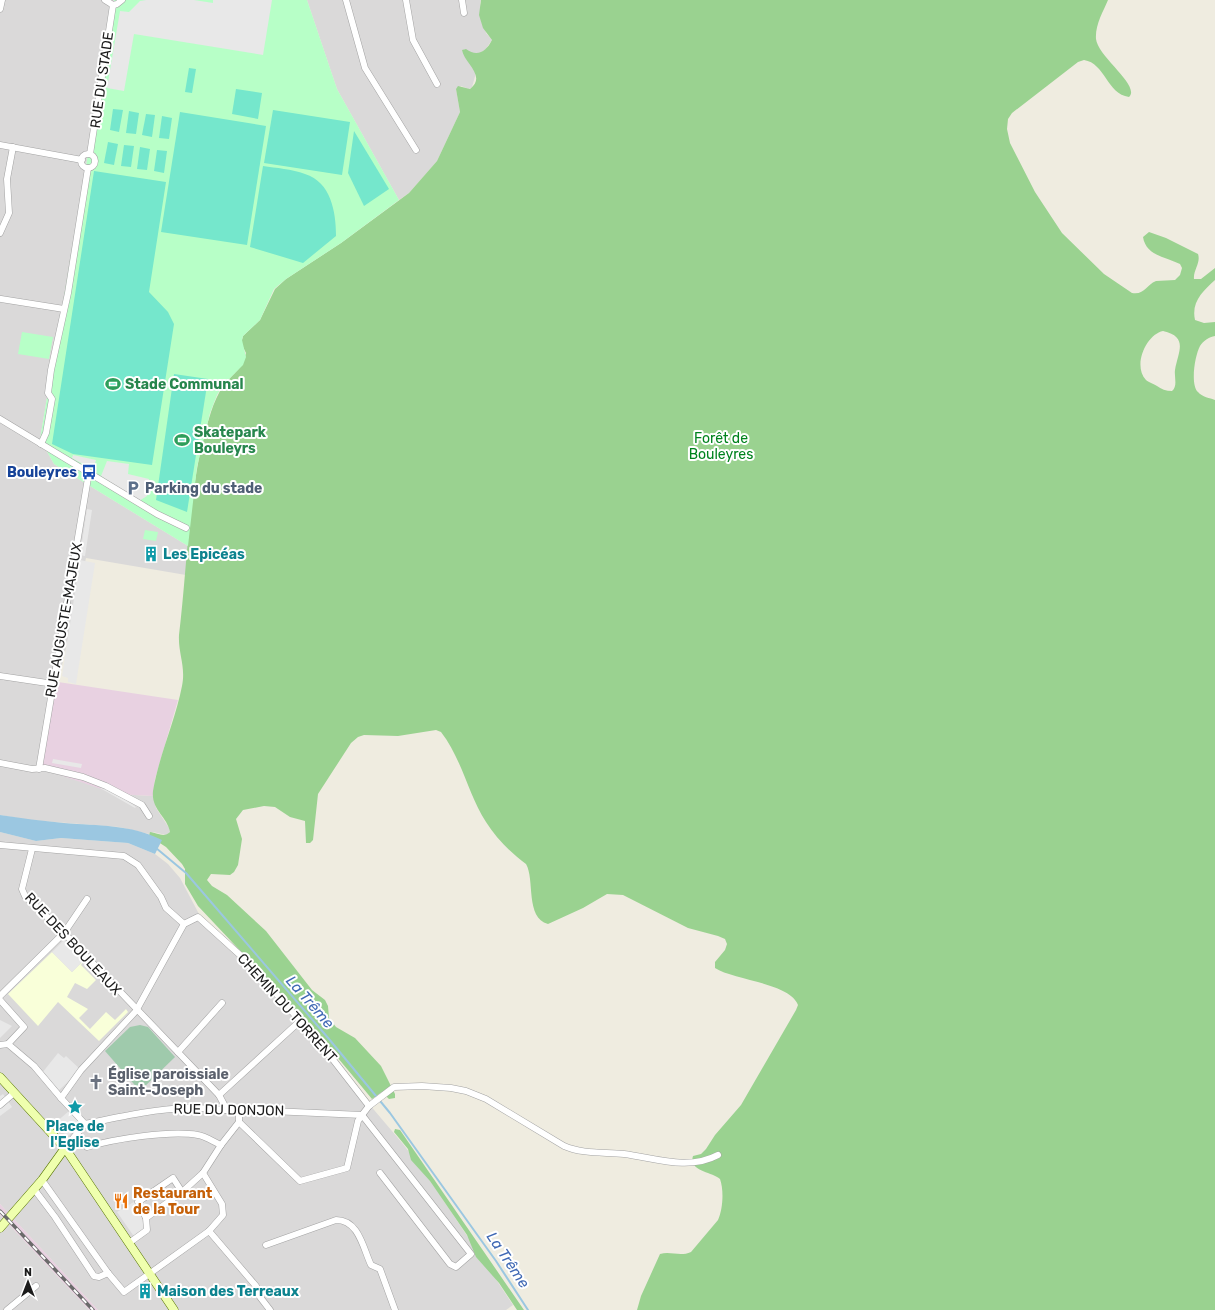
<svg xmlns="http://www.w3.org/2000/svg" width="1215" height="1310" viewBox="0 0 1215 1310" font-family="Rubik,sans-serif">
<style>
.residential{fill:#dad9d9}
.industrial{fill:#e8d1e1}
.education{fill:#f9ffd9}
.forest{fill:#9ad290;fill-rule:evenodd}
.cemetery{fill:#9fcaac}
.park{fill:#b7ffc7}
.pitch{fill:#75e7cc}
.parking{fill:#e8e8e8}
.water{fill:#9bc7e1}
.lines{fill:none;stroke-linecap:round;stroke-linejoin:round}
.stream{stroke:#9bc7e1;stroke-width:2}
.street-casing{stroke:#a3a3a3;stroke-width:7}
.secondary-casing{stroke:#577600;stroke-width:9}
.street{stroke:#fff;stroke-width:6}
.secondary{stroke:#efffae;stroke-width:8}
.rail-casing{stroke:#6a6a6a;stroke-width:3.5}
.rail{stroke:#fff;stroke-width:2;stroke-dasharray:6;stroke-linecap:butt}
.labels{text-anchor:middle;dominant-baseline:central;stroke-width:4;stroke-linejoin:round;paint-order:stroke}
.street-label{font-size:14px;fill:#1c1c1c;stroke:#fff}
.leisure-label{font-size:14px;font-weight:bold;fill:#27864d;stroke:#fff;text-anchor:start}
.park-label{font-size:14px;fill:#00831e;stroke:#fff}
.transit-label{font-size:14px;font-weight:bold;fill:#164399;stroke:#fff;text-anchor:end}
.service-label{font-size:14px;font-weight:bold;fill:#4e5e75;stroke:#fff;text-anchor:start}
.culture-label{font-size:14px;font-weight:bold;fill:#0d838f;stroke:#fff;text-anchor:start}
.worship-label{font-size:14px;font-weight:bold;fill:#5b616d;stroke:#fff;text-anchor:start}
.food-label{font-size:14px;font-weight:bold;fill:#c56008;stroke:#fff;text-anchor:start}
.water-label{font-size:15px;font-style:italic;fill:#3f68b4;stroke:#fff}
</style>
<rect width="100%" height="100%" fill="#efece0"/>
<!-- residential -->
<g class="residential">
<path d="M0,0H114L40,439L54,464L188,546L186,575L86,558L57,688L116,794L153,796L156,808L169,828L170,832L166,835L153,832L149,834L119,827L29,820L0,815Z"/>
<path d="M307,0H481L480,3L486,33L492,40L485,50L477,54H473L464,49L469,62L476,73L472,87L469,89L461,86L456,89L460,112L437,161L409,193L399,200L337,89Z"/>
<path d="M0,832L36,841L61,838L128,843L155,854L168,864L180,878L199,914L250,964L403,1144L428,1177L513,1305L506,1310H98L0,1204Z"/>
<path d="M0,1215L89,1310H0Z"/>
</g>
<!-- industrial -->
<g class="industrial">
<path d="M58,682L178,700L155,779L153,796L116,794L42,769L53,689L57,688Z"/>
<path d="M0,1204L98,1310H89L0,1215Z"/>
</g>
<!-- education -->
<path class="education" d="M52,952L72,972L84,960L81,965L96,980L87,989L75,983L67,997L88,1009L79,1018L90,1029L106,1012L115,1020L126,1009L128,1012L99,1041L58,1002L38,1026L8,994Z"/>
<!-- forest -->
<g class="forest">
<path d="M481,0H1108C1103,12 1095,25 1096,39C1098,57 1141,86 1129,97C1107,94 1105,63 1084,60L1078,62L1012,113L1008,119L1007,129L1010,143L1035,192L1062,233L1104,274L1132,293C1145,295 1146,285 1156,281L1175,280L1180,275L1182,268L1180,264C1166,257 1146,256 1143,237L1149,232L1166,238L1198,254C1201,263 1193,270 1194,279H1201L1215,268V280C1203,291 1191,302 1195,320L1204,323L1215,322V336C1209,337 1203,341 1200,346C1195,355 1190,385 1198,392C1202,397 1210,398 1215,400V1310H637L641,1296L660,1254C671,1251 680,1257 691,1252L718,1220C723,1209 724,1190 720,1179C712,1172 688,1171 693,1156L701,1154L706,1149L715,1135L741,1105L796,1010L798,1005C790,983 733,980 715,968V962L725,950L727,944L725,939L718,936L688,928L623,895L607,894L583,908L548,924C525,918 535,879 526,864C511,853 496,838 486,822C468,794 462,759 441,732L436,730L398,736L364,735L358,737L351,743L318,794L313,840L310,843H306L305,821L290,817L275,807L264,806L243,810L236,819L242,839L238,865L234,872L230,875L211,874L207,880L212,886L227,895L266,931L312,990L325,1000L328,1006L329,1018L336,1027L355,1038L381,1066L395,1094V1098L389,1099L382,1092L372,1099L313,1028L198,906L185,884V869L182,864L166,847L149,836L150,832C158,833 164,838 170,832C167,816 151,810 153,791C159,755 175,722 182,686C186,666 178,654 179,635C188,562 188,482 211,412C214,403 218,393 224,385C234,372 242,370 246,353L242,345V340L243,336L260,320L275,289L286,279L341,243L409,193L437,161L460,112L456,89L458,86L470,89C487,76 464,63 462,50L466,49C477,57 486,52 492,40L483,28L479,15ZM1163,331C1189,337 1178,352 1175,370C1174,377 1178,386 1172,391C1166,391 1161,389 1157,386C1154,384 1148,382 1146,380C1132,365 1147,334 1163,331Z"/>
<path d="M395,1129L400,1130L524,1310H517L499,1283L476,1257L467,1235L430,1181L411,1160L408,1149L394,1132Z"/>
</g>
<!-- cemetery -->
<path class="cemetery" d="M140,1025L148,1027L175,1057L140,1091L105,1051L130,1027Z"/>
<!-- park -->
<g class="park">
<path d="M114,0H307L337,89L399,200L341,243L286,279L274,289L260,320L243,336L242,340L246,357L243,365L223,385L217,395L210,413L197,467L188,546L54,464L40,439Z"/>
<path d="M22,332L53,337L49,359L18,354Z"/>
<path d="M145,530L158,532L156,541L143,539Z"/>
</g>
<!-- pitch -->
<g class="pitch">
<path d="M189,68L196,69L192,93L185,92Z"/>
<path d="M236,89L262,93L258,119L232,114Z"/>
<path d="M113,109L123,110L119,132L110,130Z"/>
<path d="M273,110L350,122L342,175L264,163Z"/>
<path d="M129,111L139,113L136,134L126,133Z"/>
<path d="M180,112L266,126L247,245L161,232Z"/>
<path d="M146,114L155,115L152,137L142,135Z"/>
<path d="M162,116L172,118L169,139L159,138Z"/>
<path d="M354,131L389,189L364,206L348,173Z"/>
<path d="M108,142L118,144L114,165L104,163Z"/>
<path d="M124,145L134,146L131,167L121,166Z"/>
<path d="M140,147L150,149L147,170L137,169Z"/>
<path d="M157,150L167,151L164,173L154,171Z"/>
<path d="M263,166C276,168 292,169 305,174C331,182 336,212 336,236L303,263L250,247Z"/>
<path d="M94,171L166,182L149,292L168,312L174,324L152,465L73,454L52,444Z"/>
<path d="M174,374L208,379L187,512L156,500Z"/>
</g>
<!-- parking -->
<g class="parking">
<path d="M146,0H194L213,3V0H272L263,55L134,34L124,91L107,88L120,11L129,12L140,1Z"/>
<path d="M73,455L96,460L94,466L81,463L72,458Z"/>
<path d="M107,461L129,464L128,474L149,479L147,496L139,501L101,476Z"/>
<path d="M87,509L92,510L85,556L80,555Z"/>
<path d="M80,560L95,563L76,684L68,682V678L62,676Z"/>
<path d="M53,759L82,764L81,768L52,763Z"/>
<path d="M101,786L119,795L136,807L135,808L100,788Z"/>
<path d="M64,940L84,960L72,972L52,952Z"/>
<path d="M0,1020L12,1026L0,1038Z"/>
<path d="M58,1053L64,1058L66,1056L81,1070L58,1091L42,1073Z"/>
<path d="M3,1094L12,1107L0,1116V1096Z"/>
<path d="M69,1111L81,1124L67,1137L55,1123Z"/>
<path d="M142,1199L153,1213L146,1218L147,1230L135,1238L117,1212L137,1200Z"/>
</g>
<!-- water -->
<path class="water" d="M0,815C21,818 42,821 64,823C99,826 130,824 162,840L155,854L128,843L61,838L36,841L0,832Z"/>
<g class="lines">
<!-- stream -->
<path class="stream" d="M156,848L186,873L329,1039L390,1113L496,1261L528,1310"/>
<!-- street casing -->
<g class="street-casing">
<g id="street">
<path d="M105,0L113,5L117,4L122,0"/>
<path d="M346,0L365,68L416,150"/>
<path d="M406,0L413,40L437,84"/>
<path d="M462,0L464,13"/>
<path d="M0,9L2,0"/>
<path d="M0,145L82,160"/>
<path d="M90,154L113,5"/>
<circle cx="88" cy="161" r="7"/>
<path d="M0,233L9,213L7,179L13,147"/>
<path d="M1,299L64,309"/>
<path d="M0,419L157,514L186,528"/>
<path d="M41,444L46,433L52,399L48,393L51,370L68,293L88,168"/>
<path d="M0,676L54,684"/>
<path d="M0,763L32,769L45,768L83,777L106,786L142,805L149,816"/>
<path d="M39,769L89,472"/>
<path d="M0,845L124,856L138,865L161,897L166,908L184,924"/>
<path d="M32,849L22,889L25,896L64,933L219,1095L227,1110"/>
<path d="M0,996L64,933L87,899"/>
<path d="M0,1000L24,1027L8,1044L0,1045"/>
<path d="M8,1044L34,1066L61,1098"/>
<path d="M178,1052L222,1003"/>
<path d="M219,1095L300,1021"/>
<path d="M0,1105L14,1093"/>
<path d="M239,1122L300,1181L347,1168L358,1121L362,1115L471,1254L456,1267L450,1264L380,1173"/>
<path d="M85,1124C119,1117 153,1109 188,1108C209,1107 230,1113 250,1110L362,1115L369,1106L394,1087L422,1086L451,1088L466,1091L486,1099L564,1146C582,1154 604,1152 624,1154C655,1158 688,1171 718,1155"/>
<path d="M87,1147C114,1139 170,1130 198,1135C205,1136 214,1142 221,1145"/>
<path d="M65,1148L85,1124L61,1098L81,1070L136,1011L184,924L198,917L250,964L324,1048L369,1106"/>
<path d="M42,1180L108,1273L124,1292L209,1231L223,1215L222,1204L203,1173"/>
<path d="M34,1189L55,1217L94,1276L99,1277L108,1273"/>
<path d="M146,1218L138,1202L173,1178L182,1192"/>
<path d="M209,1231L256,1286L260,1297L270,1310"/>
<path d="M129,1243L147,1230L146,1218L182,1192L203,1173L221,1145L239,1122V1112"/>
<path d="M266,1245L336,1220C359,1220 363,1248 371,1265L380,1269L395,1310"/>
<path d="M7,1310L36,1286"/>
</g>
</g>
<!-- secondary casing -->
<g class="secondary-casing">
<g id="secondary">
<path d="M0,1077L65,1148L174,1310"/>
<path d="M0,1228L42,1180L65,1148"/>
</g>
</g>
<!-- street -->
<use href="#street" class="street"/>
<!-- secondary -->
<use href="#secondary" class="secondary"/>
<!-- rail casing -->
<g class="rail-casing">
<path id="rail" d="M0,1211L93,1310"/>
</g>
<!-- rail -->
<use href="#rail" class="rail"/>
</g>
<!-- icons -->
<defs>
<g id="stadium-bare" transform="scale(1.2)"><path d="M0-5a6.5 5 0 1 0 0 10a6.5 5 0 1 0 0-10ZM-3.5-1.8h7v3.6h-7Z" fill="#2e9e5b" stroke="#fff" stroke-width="2.5" paint-order="stroke"/></g>
<g id="bus-bare" transform="scale(1.2)"><path d="M-5-6H5V4H4V6H2V4H-2V6H-4V4H-5ZM-3.5-4V0h7V-4ZM-3.5 1.2v1.5H-2V1.2ZM2 1.2v1.5H3.5V1.2Z" fill="#1a4fb4" stroke="#fff" stroke-width="2.5" paint-order="stroke"/></g>
<g id="parking-bare" transform="scale(1.2)"><path d="M-3.5-5.5H1a3.5 3.5 0 0 1 0 7H-1V5.5H-3.5ZM-1-3.4V-.6H.8a1.4 1.4 0 0 0 0-2.8Z" fill="#5c6f8a" stroke="#fff" stroke-width="2.5" paint-order="stroke"/></g>
<g id="building-bare" transform="scale(1.2)"><path d="M-4-6H4V6H1V3H-1V6H-4ZM-2.5-4.3h1.7v1.8h-1.7ZM.8-4.3h1.7v1.8H.8ZM-2.5-1h1.7V.8h-1.7ZM.8-1h1.7V.8H.8Z" fill="#0f9aa8" stroke="#fff" stroke-width="2.5" paint-order="stroke"/></g>
<g id="church-bare" transform="scale(1.2)"><path d="M-1.2-6h2.4v3.5h3.3v2.4h-3.3V6h-2.4V-.1h-3.3v-2.4h3.3Z" fill="#6b7280" stroke="#fff" stroke-width="2.5" paint-order="stroke"/></g>
<g id="sight-bare" transform="scale(1.2)"><path d="M0-6L1.8-2.2L6-1.7L2.9 1.2L3.7 5.4L0 3.3L-3.7 5.4L-2.9 1.2L-6-1.7L-1.8-2.2Z" fill="#0f9aa8" stroke="#fff" stroke-width="2.5" paint-order="stroke"/></g>
<g id="restaurant-bare" transform="scale(1.2)"><path d="M-5-6h1v4h1v-4h1v4h1v-4h1v5L-1.5 .5V6h-2V.5L-5-1ZM5-6V6H3V1.5H1.5Q1.5-4 5-6Z" fill="#e8710a" stroke="#fff" stroke-width="2.5" paint-order="stroke"/></g>
</defs>
<g fill-rule="evenodd">
<use href="#stadium-bare" x="113" y="384"/>
<use href="#stadium-bare" x="182" y="440"/>
<use href="#bus-bare" x="89" y="472"/>
<use href="#parking-bare" x="133" y="488"/>
<use href="#building-bare" x="151" y="554"/>
<use href="#church-bare" x="96" y="1082"/>
<use href="#sight-bare" x="75" y="1107"/>
<use href="#restaurant-bare" x="121" y="1201"/>
<use href="#building-bare" x="145" y="1291"/>
</g>
<g class="labels">
<!-- street labels -->
<g class="street-label">
<text transform="translate(102 80) rotate(-82)">RUE DU STADE</text>
<text transform="translate(64 620) rotate(-80)">RUE AUGUSTE-MAJEUX</text>
<text transform="translate(73 944) rotate(47)">RUE DES BOULEAUX</text>
<text transform="translate(287 1008) rotate(48)">CHEMIN DU TORRENT</text>
<text transform="translate(229 1110) rotate(1)">RUE DU DONJON</text>
</g>
<!-- leisure labels -->
<g class="leisure-label">
<text x="125" y="384">Stade Communal</text>
<text x="194" y="432">Skatepark<tspan x="194" dy="16">Bouleyrs</tspan></text>
</g>
<!-- park labels -->
<g class="park-label">
<text x="721" y="438">Forêt de<tspan x="721" dy="16">Bouleyres</tspan></text>
</g>
<!-- transit labels -->
<g class="transit-label">
<text x="77" y="472">Bouleyres</text>
</g>
<!-- service labels -->
<g class="service-label">
<text x="145" y="488">Parking du stade</text>
</g>
<!-- culture labels -->
<g class="culture-label">
<text x="163" y="554">Les Epicéas</text>
<text x="75" y="1126" text-anchor="middle">Place de<tspan x="75" dy="16">l'Eglise</tspan></text>
<text x="157" y="1291">Maison des Terreaux</text>
</g>
<!-- worship labels -->
<g class="worship-label">
<text x="108" y="1074">Église paroissiale<tspan x="108" dy="16">Saint-Joseph</tspan></text>
</g>
<!-- food labels -->
<g class="food-label">
<text x="133" y="1193">Restaurant<tspan x="133" dy="16">de la Tour</tspan></text>
</g>
<!-- water labels -->
<g class="water-label">
<text transform="translate(310 1002) rotate(49)">La Trême</text>
<text transform="translate(508 1260) rotate(56)">La Trême</text>
</g>
</g>
<!-- north arrow -->
<g transform="translate(28 1282)" stroke="#ffffff" stroke-width="3" paint-order="stroke">
<path d="M0-3L7 15L0 10L-7 15Z" fill="#1c1c1c"/>
<text y="-6" font-size="11" font-weight="bold" text-anchor="middle" fill="#1c1c1c">N</text>
</g>
</svg>
